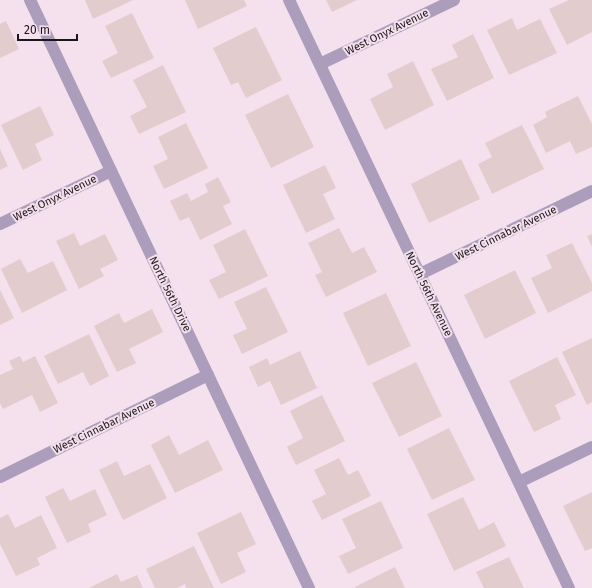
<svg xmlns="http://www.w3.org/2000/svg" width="592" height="588" viewBox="0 0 592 588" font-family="'Fira Sans',sans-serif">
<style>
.building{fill:#e3ccce}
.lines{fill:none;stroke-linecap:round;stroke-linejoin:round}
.minor{stroke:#ad9dbc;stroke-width:12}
.labels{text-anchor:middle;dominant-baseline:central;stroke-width:4;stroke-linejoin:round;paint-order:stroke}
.street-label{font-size:11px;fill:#1c161a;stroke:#f4e1ed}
</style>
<rect width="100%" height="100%" fill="#f4e1ed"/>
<!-- building -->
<g class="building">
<path d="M85,0H133L93,19Z"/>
<path d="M185,0H244L247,6L198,29Z"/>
<path d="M326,0H357L332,12Z"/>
<path d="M569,0H592V32L567,45L549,9Z"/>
<path d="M132,13L154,58L111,78L102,61L118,53L105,26Z"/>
<path d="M512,18L517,30L540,19L557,53L509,75L487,30Z"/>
<path d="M6,21L19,49L0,58V24Z"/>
<path d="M256,27L282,80L246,98L238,82L231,85L213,48Z"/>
<path d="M473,34L494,78L447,101L431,69L458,57L452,45Z"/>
<path d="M413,61L434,105L385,130L370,99L393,87L387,74Z"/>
<path d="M163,65L186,112L139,134L130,116L147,107L133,80Z"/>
<path d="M288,94L314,147L271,168L245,115Z"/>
<path d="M578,96L592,124V147L576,154L570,141L546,153L533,125L547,117L545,112Z"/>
<path d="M40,106L54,135L35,144L42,160L23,170L1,125Z"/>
<path d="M186,123L208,168L164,189L153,166L168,159L158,137Z"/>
<path d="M522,125L544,169L492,194L478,164L492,157L485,143Z"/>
<path d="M0,149L8,166L0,170Z"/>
<path d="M461,159L480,199L429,223L411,184Z"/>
<path d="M325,165L336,188L323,194L335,219L306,233L283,185Z"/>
<path d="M218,177L231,202L223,206L232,224L200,240L189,217L180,221L170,201L187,193L191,201L208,192L205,184Z"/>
<path d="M339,228L352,253L364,247L377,272L326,297L315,275L322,272L308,243Z"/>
<path d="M245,229L268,276L219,299L209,280L226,272L213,245Z"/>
<path d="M74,233L80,246L105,234L118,260L100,269L104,276L79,289L56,241Z"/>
<path d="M592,234V247L587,236Z"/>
<path d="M572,243L592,283V291L548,313L531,278L552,268L546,255Z"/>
<path d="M20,259L28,273L53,261L67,290L22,313L1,269Z"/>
<path d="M515,270L536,313L485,339L464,295Z"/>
<path d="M266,287L288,332L242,354L233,335L247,329L234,302Z"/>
<path d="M0,290L14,318L0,325Z"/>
<path d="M386,293L411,346L368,366L343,313Z"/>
<path d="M152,309L163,332L129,349L136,363L117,372L94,326L119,313L124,323Z"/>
<path d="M89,334L109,376L90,386L83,372L58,384L44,356Z"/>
<path d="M592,338V402L587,405L562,352Z"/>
<path d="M300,351L317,388L281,405L270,381L258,387L249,367L267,358L270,365Z"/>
<path d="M20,356L23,362L35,356L58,403L40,412L32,395L3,409L0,403V375L13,369L9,361Z"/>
<path d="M557,357L576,395L555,405L561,419L534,432L509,381Z"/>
<path d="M416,362L442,416L399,437L372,383Z"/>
<path d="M322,395L345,441L296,465L287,447L303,438L290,411Z"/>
<path d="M449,428L475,480L432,500L407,449Z"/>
<path d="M169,435L179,455L208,440L223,470L175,493L151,445Z"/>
<path d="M339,458L348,475L358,470L371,496L322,520L312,501L326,494L314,470Z"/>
<path d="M117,461L124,476L150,464L167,498L123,520L99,470Z"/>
<path d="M63,488L70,501L95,489L107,515L88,524L91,532L67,543L45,497Z"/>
<path d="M592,492V548L585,551L563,506Z"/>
<path d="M463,497L479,530L494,522L506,546L454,571L427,514Z"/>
<path d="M381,501L403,548L348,574L339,556L356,548L342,519Z"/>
<path d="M241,512L256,544L237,553L246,572L221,584L197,533Z"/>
<path d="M8,514L15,528L41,515L57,548L37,558L40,565L16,576L0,544V518Z"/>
<path d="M194,546L214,588H186L185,584L177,588H155L146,569Z"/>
<path d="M509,557L524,588H484L476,572Z"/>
<path d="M395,567L405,588H356L355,587Z"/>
<path d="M117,574L121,582L137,575L143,588H89Z"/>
</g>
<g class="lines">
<!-- minor -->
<g class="minor">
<path d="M30,0L309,588"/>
<path d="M289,0L569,588"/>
<path d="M320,64L454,0"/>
<path d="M0,224L111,171"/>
<path d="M420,274L592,191"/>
<path d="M0,477L208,375"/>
<path d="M519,482L592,447"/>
</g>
</g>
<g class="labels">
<!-- street labels -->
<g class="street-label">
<text transform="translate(387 32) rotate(-26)">West Onyx Avenue</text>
<text transform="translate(55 198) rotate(-26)">West Onyx Avenue</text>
<text transform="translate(506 233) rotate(-26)">West Cinnabar Avenue</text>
<text transform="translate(170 294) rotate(64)">North 56th Drive</text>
<text transform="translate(429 294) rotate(64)">North 56th Avenue</text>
<text transform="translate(104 426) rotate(-26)">West Cinnabar Avenue</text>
</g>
</g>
<!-- scale -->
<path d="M18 34v6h59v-6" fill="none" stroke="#1c161a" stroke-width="2"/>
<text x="24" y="34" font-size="12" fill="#1c161a" stroke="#f4e1ed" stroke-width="3" paint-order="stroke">20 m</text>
</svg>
